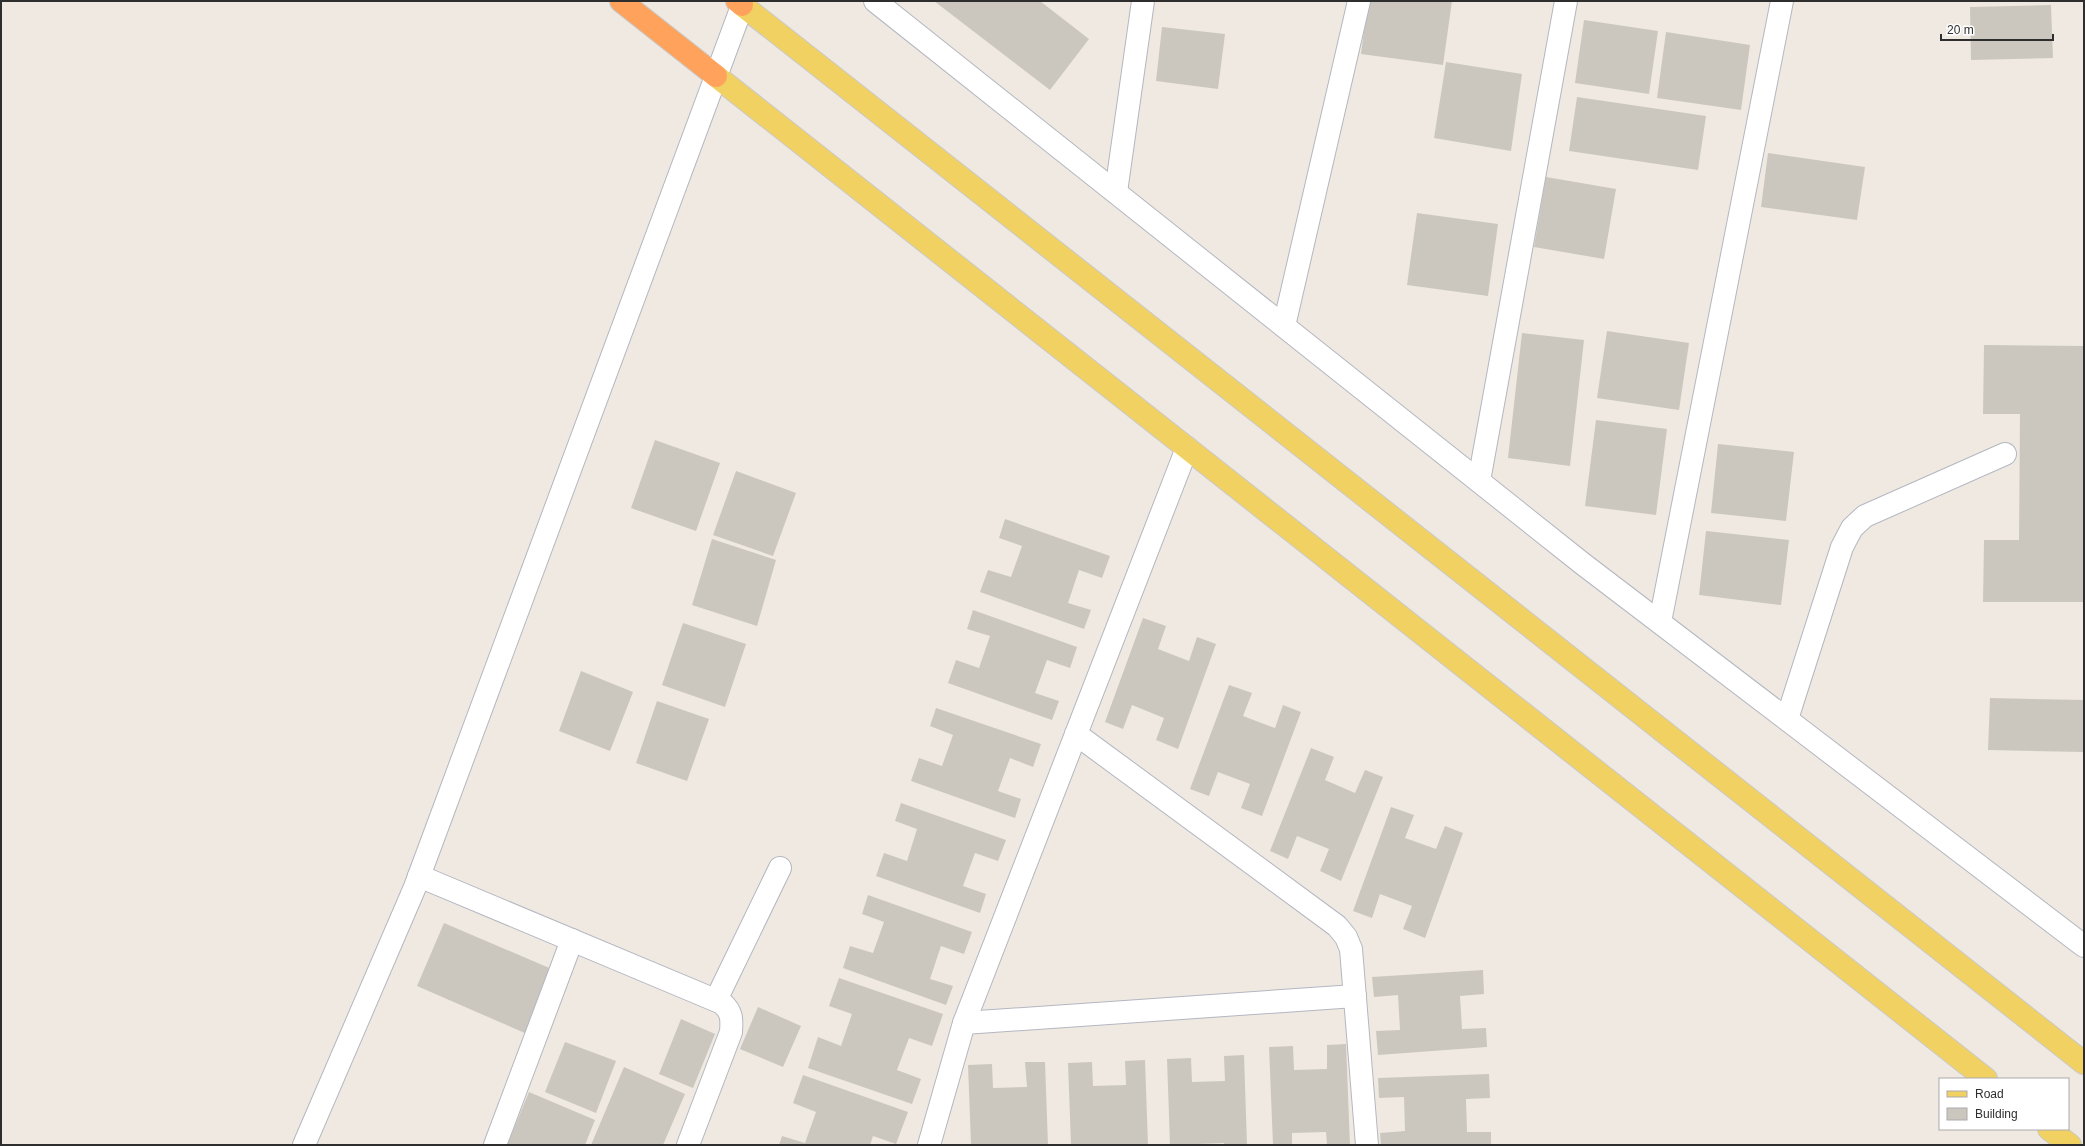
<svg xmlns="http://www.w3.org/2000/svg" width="2085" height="1146" viewBox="0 0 2085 1146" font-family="Helvetica,sans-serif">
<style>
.building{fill:#cbc7bf}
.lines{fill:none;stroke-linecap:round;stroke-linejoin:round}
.minor-casing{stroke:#b4b7c1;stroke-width:24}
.major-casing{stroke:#c9c9c9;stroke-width:24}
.highway-casing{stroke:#c9c9c9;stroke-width:24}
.minor{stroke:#fff;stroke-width:22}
.major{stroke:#f2d163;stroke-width:22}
.highway{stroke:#ffa35c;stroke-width:22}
</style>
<rect width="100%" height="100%" fill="#efe9e1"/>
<!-- building -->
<g class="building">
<path d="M934,1H1040L1089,39L1050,90Z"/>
<path d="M1368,1H1452L1443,65L1361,54Z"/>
<path d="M2051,5L2053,58L1971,60L1970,7Z"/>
<path d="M1584,20L1658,31L1649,94L1575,83Z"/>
<path d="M1162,27L1225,34L1218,89L1156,81Z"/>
<path d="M1666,32L1750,45L1741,110L1657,98Z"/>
<path d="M1446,62L1522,74L1511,151L1434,138Z"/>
<path d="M1577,97L1706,116L1698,170L1569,151Z"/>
<path d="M1768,153L1865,167L1857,220L1761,207Z"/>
<path d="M1546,177L1616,189L1604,259L1534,247Z"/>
<path d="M1417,213L1498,224L1488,296L1407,285Z"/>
<path d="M1607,331L1689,343L1679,410L1597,398Z"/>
<path d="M1522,333L1584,340L1570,466L1508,458Z"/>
<path d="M1984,345L2084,346V602H1983L1984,540H2019L2020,414H1983Z"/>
<path d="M1596,420L1667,429L1656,515L1585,506Z"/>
<path d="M655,440L720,463L696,531L631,508Z"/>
<path d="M1718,444L1794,452L1786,521L1711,513Z"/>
<path d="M736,471L796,493L773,556L713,535Z"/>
<path d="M1005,519L1110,556L1102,578L1079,570L1068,603L1091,610L1084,629L980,592L988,570L1011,577L1022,546L999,538Z"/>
<path d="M1706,531L1789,540L1781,605L1699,595Z"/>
<path d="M712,539L776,560L757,626L692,605Z"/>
<path d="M973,610L1077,647L1070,668L1047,660L1035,693L1059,701L1052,720L948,683L956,660L979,668L990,636L967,629Z"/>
<path d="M1143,618L1166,626L1158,649L1189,661L1197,637L1216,644L1178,749L1156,740L1164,718L1132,705L1123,729L1105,722Z"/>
<path d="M683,623L746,644L725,707L662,685Z"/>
<path d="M581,671L633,692L610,751L559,731Z"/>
<path d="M1229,685L1252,693L1243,716L1275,728L1283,705L1301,712L1262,816L1241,808L1250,784L1218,772L1209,796L1190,789Z"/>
<path d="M1990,698L2084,700L2083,752L1988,750Z"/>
<path d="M657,701L709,719L687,781L636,763Z"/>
<path d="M936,708L1041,744L1033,767L1010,758L998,791L1021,799L1015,818L911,781L919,758L942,766L953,735L930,726Z"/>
<path d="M1311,748L1334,757L1325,780L1355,793L1365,770L1383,777L1341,881L1320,871L1329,849L1297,836L1288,859L1270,851Z"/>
<path d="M901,803L1006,840L998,861L975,853L963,886L986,894L980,913L876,876L884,853L907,861L917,829L895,821Z"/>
<path d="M1391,807L1414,815L1405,838L1436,849L1445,826L1463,833L1425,938L1403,929L1412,906L1380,894L1372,918L1353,911Z"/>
<path d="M868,895L972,932L964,954L941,946L930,979L953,986L946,1005L843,968L850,946L873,953L884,922L862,914Z"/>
<path d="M444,923L554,970L527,1034L417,986Z"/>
<path d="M1483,970L1484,994L1460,996L1462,1029L1486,1028L1487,1047L1378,1055L1376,1031L1400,1030L1398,995L1374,997L1372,977Z"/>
<path d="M839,978L943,1014L932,1046L909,1038L897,1070L921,1079L912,1104L808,1068L818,1037L841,1046L852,1014L829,1006Z"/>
<path d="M758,1007L801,1026L783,1067L740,1049Z"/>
<path d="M681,1019L715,1034L693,1088L659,1074Z"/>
<path d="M565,1042L616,1061L596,1113L545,1092Z"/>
<path d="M1346,1044L1350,1145H1327L1326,1132L1292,1133V1145H1273L1269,1047L1293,1046L1294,1070L1327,1069V1045Z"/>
<path d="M1244,1055L1247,1145H1224V1143L1170,1145L1167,1059L1191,1058L1192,1082L1225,1081L1224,1056Z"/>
<path d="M1145,1060L1148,1145H1071L1068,1063L1092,1062L1093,1086L1126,1085L1125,1061Z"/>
<path d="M1025,1062H1045L1048,1145H971L968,1065L992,1064L993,1088L1027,1087Z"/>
<path d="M624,1067L685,1094L663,1145H591Z"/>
<path d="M1489,1074L1490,1098L1466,1099L1467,1132H1491V1145H1381L1380,1133L1405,1131L1404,1097L1379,1098L1378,1078Z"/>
<path d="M803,1075L908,1112L896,1144L873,1136L870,1145H779L782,1136L805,1143L816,1112L793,1103Z"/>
<path d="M529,1092L595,1120L585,1145H507Z"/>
</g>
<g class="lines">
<!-- minor casing -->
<g class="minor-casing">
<g id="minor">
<path d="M875,1L1583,564L2084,946"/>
<path d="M1116,192L1143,1"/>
<path d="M1284,326L1359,1"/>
<path d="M1479,481L1566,1"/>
<path d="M1660,622L1782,1"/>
<path d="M1787,719L1842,547L1852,528L1865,516L2005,454"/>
<path d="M1076,734L1337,926L1346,937L1351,949L1367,1145"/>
<path d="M419,876L722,1003C732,1012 732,1019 731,1032L688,1145"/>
<path d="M716,1000L780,868"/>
<path d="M964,1023L1355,996"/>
<path d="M304,1145L415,887L744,1"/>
<path d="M495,1145L572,940"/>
<path d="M929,1145L964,1023L1187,448"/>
</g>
</g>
<!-- major casing -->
<g class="major-casing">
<g id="major">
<path d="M742,5L2084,1063"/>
<path d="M716,76L1986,1079"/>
<path d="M2049,1129L2070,1145"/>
</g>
</g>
<!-- highway casing -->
<g class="highway-casing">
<g id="highway">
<path d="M621,1L716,76"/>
<path d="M737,1L742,5"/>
</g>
</g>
<!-- minor -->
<use href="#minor" class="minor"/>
<!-- major -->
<use href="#major" class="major"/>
<!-- highway -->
<use href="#highway" class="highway"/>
</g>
<!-- border -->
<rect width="2085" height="1146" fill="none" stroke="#2e2e2e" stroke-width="4"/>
<!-- legend -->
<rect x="1939" y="1078" width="130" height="52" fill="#ffffff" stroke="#ababab"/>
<rect x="1947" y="1091" width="20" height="6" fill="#f2d163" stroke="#ababab"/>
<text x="1975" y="1098" font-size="12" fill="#2e2e2e">Road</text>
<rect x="1947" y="1108" width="20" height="12" fill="#cbc7bf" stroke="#ababab"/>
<text x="1975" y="1118" font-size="12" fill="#2e2e2e">Building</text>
<!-- scale -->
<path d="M1941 34v6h112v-6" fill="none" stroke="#2e2e2e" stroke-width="2"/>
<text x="1947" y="34" font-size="12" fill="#2e2e2e" stroke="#ffffff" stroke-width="3" paint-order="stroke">20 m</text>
</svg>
